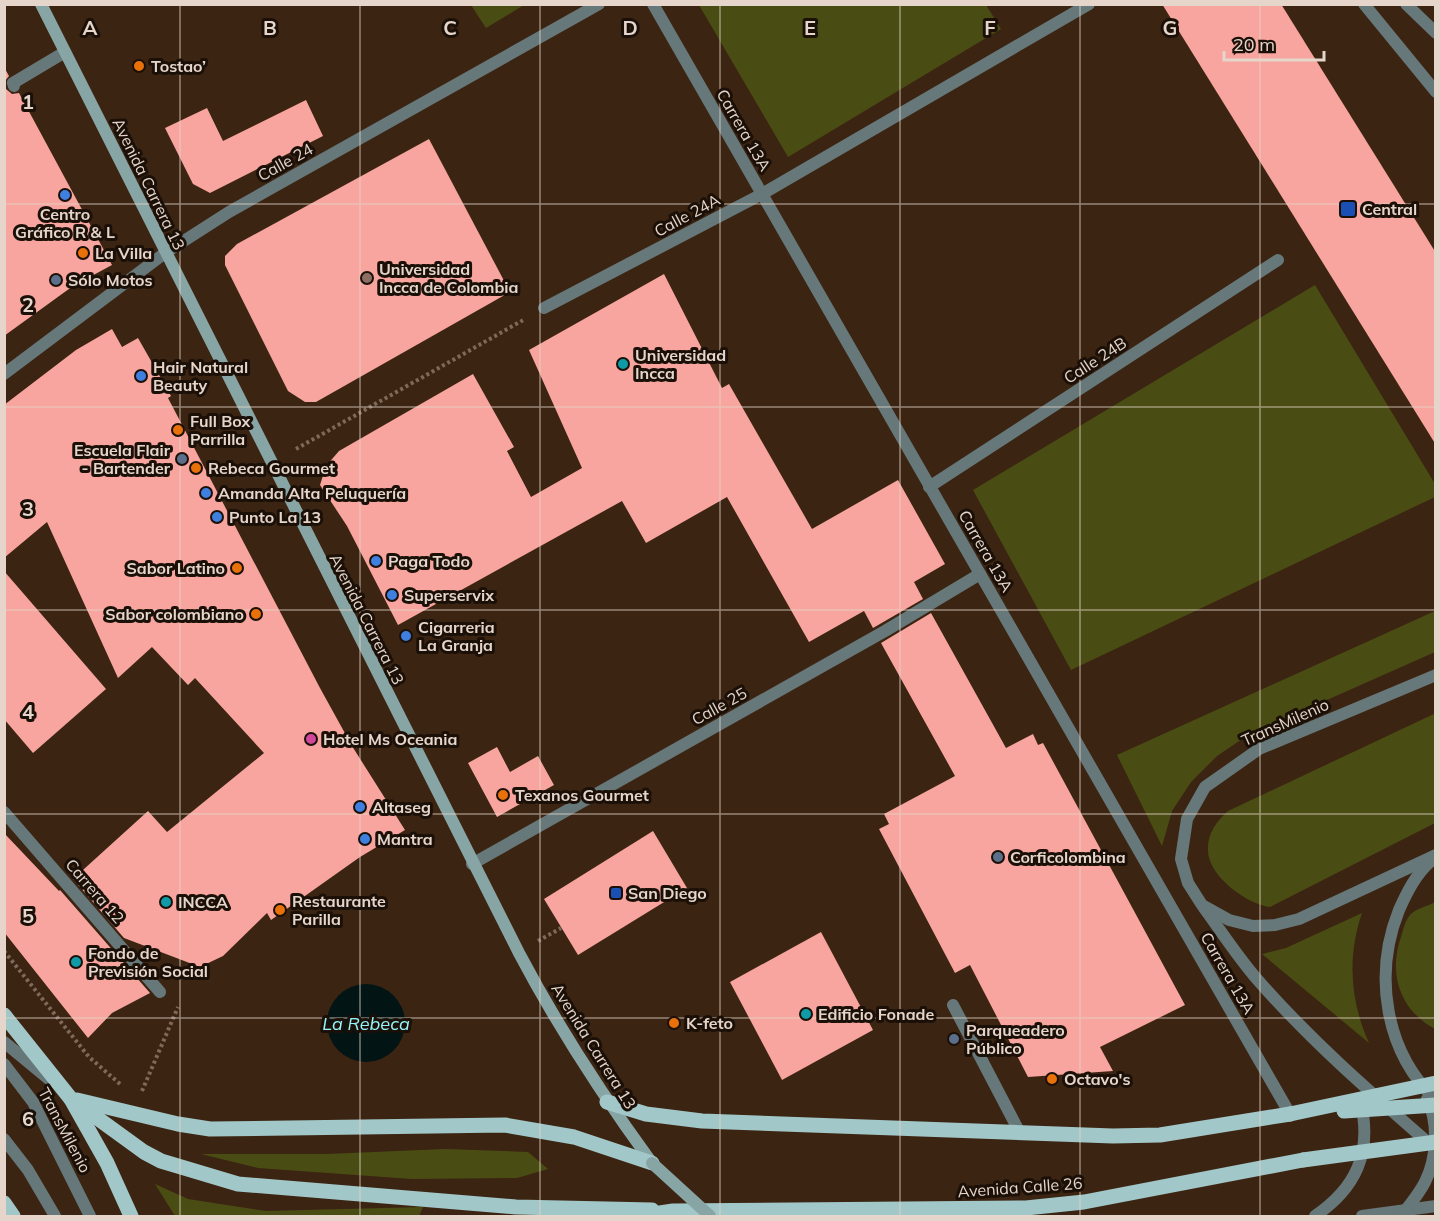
<svg xmlns="http://www.w3.org/2000/svg" width="1440" height="1221" viewBox="0 0 1440 1221" font-family="Mulish,sans-serif">
<style>
.grass{fill:#4a4d13}
.water{fill:#031415}
.building{fill:#f7a59e}
.lines{fill:none;stroke-linecap:round;stroke-linejoin:round}
.path{stroke:#7e695a;stroke-width:4;stroke-dasharray:3 3;stroke-linecap:butt}
.service{stroke:#667879;stroke-width:12}
.minor{stroke:#667879;stroke-width:12}
.tertiary{stroke:#667879;stroke-width:12}
.secondary{stroke:#88a5a6;stroke-width:12}
.primary{stroke:#a1c7c8;stroke-width:15}
.secondary-bridge{stroke:#88a5a6;stroke-width:12}
.primary-bridge{stroke:#a1c7c8;stroke-width:15}
.grid{fill:none;stroke:#e5d5ca;stroke-width:1.5;stroke-opacity:0.55}
.food-dot{fill:#e8710a;stroke:#1b1008;stroke-width:2}
.shop-dot{fill:#3f7fe0;stroke:#1b1008;stroke-width:2}
.transit-dot{fill:#1a4fb4;stroke:#1b1008;stroke-width:2}
.education-dot{fill:#8d6e63;stroke:#1b1008;stroke-width:2}
.service-dot{fill:#5c6f8a;stroke:#1b1008;stroke-width:2}
.culture-dot{fill:#0f9aa8;stroke:#1b1008;stroke-width:2}
.hotel-dot{fill:#d1479c;stroke:#1b1008;stroke-width:2}
.labels{text-anchor:middle;dominant-baseline:central;stroke-width:6;stroke-linejoin:round;paint-order:stroke}
.poi-label{font-size:16px;font-weight:bold;fill:#e5d5ca;stroke:#1b1008;text-anchor:start}
.street-label{font-size:16px;fill:#e5d5ca;stroke:#1b1008}
.water-label{font-size:18px;font-style:italic;fill:#95f5fa;stroke:#1b1008}
.grid-label{font-size:20px;text-anchor:middle;font-weight:bold;fill:#e5d5ca;stroke:#1b1008;stroke-width:6;stroke-linejoin:round;paint-order:stroke}
</style>
<rect width="100%" height="100%" fill="#3c2412"/>
<!-- grass -->
<g class="grass">
<path d="M471,5H524L486,28Z"/>
<path d="M699,5H986L1001,29L788,157Z"/>
<path d="M1315,285L1435,484V497L1071,670L973,490Z"/>
<path d="M1435,611V652L1248,735L1217,756L1191,782L1172,811L1162,846L1117,755Z"/>
<path d="M1436,713L1435,823L1270,907C1247,904 1209,877 1208,851C1207,834 1216,822 1228,811Z"/>
<path d="M1435,902V1029C1400,1010 1388,974 1401,937C1403,930 1405,921 1410,915C1415,909 1428,906 1435,902Z"/>
<path d="M1362,913C1347,957 1350,1001 1369,1043L1262,954L1286,948Z"/>
<path d="M445,1149L528,1152L548,1169L517,1178L412,1179L258,1168L201,1154H327Z"/>
<path d="M155,1184L188,1199L266,1211L423,1207L419,1216H175Z"/>
</g>
<!-- water -->
<circle class="water" cx="366" cy="1023" r="39"/>
<!-- building -->
<g class="building">
<path d="M1162,4H1281L1436,253V445Z"/>
<path d="M4,67L9,76L5,81L6,89L12,94L19,93L112,265L73,286L4,336Z"/>
<path d="M306,100L323,136L210,193L193,184L165,128L207,108L223,141Z"/>
<path d="M429,139L510,292L316,402H305L288,391L225,265V256L237,244Z"/>
<path d="M664,274L722,388L729,384L812,529L898,480L945,564L914,582L923,599L873,628L864,611L809,642L727,497L646,543L622,501L398,625L347,526L320,485L326,466L339,451L473,374L514,447L507,451L531,497L582,468L529,350Z"/>
<path d="M112,329L122,347L138,338L171,396L168,398L320,688L352,746L405,830L360,857L271,920L267,913L223,956L200,967L124,938L73,879L148,811L167,832L264,753L195,678L188,685L152,647L118,678L47,522L4,558V405L76,350Z"/>
<path d="M4,571L106,689L33,753L4,719Z"/>
<path d="M931,613L1006,748L1033,734L1038,745L1043,743L1185,1005L1100,1047L1113,1071L1028,1077L970,965L955,973L879,829L889,824L884,814L955,776L881,643Z"/>
<path d="M497,747L510,772L538,756L554,785L497,817L468,763Z"/>
<path d="M653,831L687,888L578,955L544,899Z"/>
<path d="M4,833L59,891L60,890L150,993L112,1013L88,1038L4,932Z"/>
<path d="M821,932L873,1030L782,1080L730,982Z"/>
</g>
<g class="lines">
<!-- path -->
<g class="path">
<path d="M296,449L525,319"/>
<path d="M538,941L561,928"/>
<path d="M4,951L89,1057L120,1084"/>
<path d="M142,1091L178,1007"/>
</g>
<!-- service -->
<g class="service">
<path d="M1364,4L1436,92"/>
<path d="M1406,4L1436,33"/>
<path d="M14,86L13,83L65,52"/>
<path d="M1436,675L1259,749L1205,787L1187,819L1181,859L1188,883L1202,905L1229,920L1253,926L1275,925L1299,919L1436,855"/>
<path d="M1431,861C1416,874 1407,892 1399,910C1373,975 1385,1052 1436,1100"/>
<path d="M1204,908C1221,931 1237,956 1256,978C1310,1040 1370,1092 1432,1146"/>
<path d="M953,1005L1020,1133"/>
<path d="M4,1042L50,1080"/>
<path d="M4,1064L33,1102L90,1216"/>
<path d="M4,1139L28,1170L55,1216"/>
<path d="M1315,1216C1356,1188 1372,1153 1361,1104"/>
<path d="M1362,1216L1436,1206"/>
<path d="M1401,1216C1409,1206 1419,1194 1425,1182C1437,1158 1439,1123 1427,1099"/>
</g>
<!-- minor -->
<g class="minor">
<path d="M653,4L1290,1114"/>
<path d="M544,308L762,194L1089,4"/>
<path d="M929,487L1278,260"/>
<path d="M4,812L160,992"/>
<path d="M472,864L885,631L980,574"/>
</g>
<!-- tertiary -->
<path class="tertiary" d="M4,374L165,253L229,212L599,4"/>
<!-- secondary -->
<path class="secondary" d="M41,4L519,953C558,1027 603,1096 652,1163"/>
<!-- primary -->
<g class="primary">
<path d="M4,1015L71,1099L107,1163L131,1216"/>
<path d="M71,1099L144,1152L161,1161L238,1184L516,1207L652,1210"/>
<path d="M77,1100L178,1124L210,1129L505,1125L574,1137L652,1163"/>
<path d="M607,1102L646,1114L702,1121L1113,1136L1160,1135L1290,1114"/>
<path d="M4,1203L13,1216"/>
<path d="M640,1216L673,1211L1026,1208L1084,1202L1303,1160"/>
</g>
<!-- secondary-bridge -->
<path class="secondary-bridge" d="M652,1163L710,1216"/>
<!-- primary-bridge -->
<g class="primary-bridge">
<path d="M1344,1111L1436,1105"/>
<path d="M1290,1114L1436,1083"/>
<path d="M1303,1160L1436,1142"/>
</g>
</g>
<!-- grid -->
<path class="grid" d="M180,4V1216M360,4V1216M540,4V1216M720,4V1216M900,4V1216M1080,4V1216M1260,4V1216M4,204H1436M4,407H1436M4,610H1436M4,814H1436M4,1018H1436"/>
<!-- markers -->
<g class="food-dot">
<circle cx="139" cy="66" r="6"/>
<circle cx="83" cy="253" r="6"/>
<circle cx="178" cy="430" r="6"/>
<circle cx="196" cy="468" r="6"/>
<circle cx="237" cy="568" r="6"/>
<circle cx="256" cy="614" r="6"/>
<circle cx="503" cy="795" r="6"/>
<circle cx="280" cy="910" r="6"/>
<circle cx="674" cy="1023" r="6"/>
<circle cx="1052" cy="1079" r="6"/>
</g>
<g class="shop-dot">
<circle cx="65" cy="195" r="6"/>
<circle cx="141" cy="376" r="6"/>
<circle cx="206" cy="493" r="6"/>
<circle cx="217" cy="517" r="6"/>
<circle cx="376" cy="561" r="6"/>
<circle cx="392" cy="595" r="6"/>
<circle cx="406" cy="636" r="6"/>
<circle cx="360" cy="807" r="6"/>
<circle cx="365" cy="839" r="6"/>
</g>
<g class="transit-dot">
<rect x="1340" y="201" width="16" height="16" rx="3"/>
<rect x="610" y="887" width="12" height="12" rx="3"/>
</g>
<circle class="education-dot" cx="367" cy="278" r="6"/>
<g class="service-dot">
<circle cx="56" cy="280" r="6"/>
<circle cx="182" cy="459" r="6"/>
<circle cx="998" cy="857" r="6"/>
<circle cx="954" cy="1039" r="6"/>
</g>
<g class="culture-dot">
<circle cx="623" cy="364" r="6"/>
<circle cx="166" cy="902" r="6"/>
<circle cx="76" cy="962" r="6"/>
<circle cx="806" cy="1014" r="6"/>
</g>
<circle class="hotel-dot" cx="311" cy="739" r="6"/>
<g class="labels">
<!-- poi labels -->
<g class="poi-label">
<text x="151" y="66">Tostao’</text>
<text x="1362" y="209">Central</text>
<text x="65" y="214" text-anchor="middle">Centro<tspan x="65" dy="18">Gráfico R &amp; L</tspan></text>
<text x="95" y="253">La Villa</text>
<text x="379" y="269">Universidad<tspan x="379" dy="18">Incca de Colombia</tspan></text>
<text x="68" y="280">Sólo Motos</text>
<text x="635" y="355">Universidad<tspan x="635" dy="18">Incca</tspan></text>
<text x="153" y="367">Hair Natural<tspan x="153" dy="18">Beauty</tspan></text>
<text x="190" y="421">Full Box<tspan x="190" dy="18">Parrilla</tspan></text>
<text x="170" y="450" text-anchor="end">Escuela Flair<tspan x="170" dy="18">- Bartender</tspan></text>
<text x="208" y="468">Rebeca Gourmet</text>
<text x="218" y="493">Amanda Alta Peluquería</text>
<text x="229" y="517">Punto La 13</text>
<text x="388" y="561">Paga Todo</text>
<text x="225" y="568" text-anchor="end">Sabor Latino</text>
<text x="404" y="595">Superservix</text>
<text x="244" y="614" text-anchor="end">Sabor colombiano</text>
<text x="418" y="627">Cigarreria<tspan x="418" dy="18">La Granja</tspan></text>
<text x="323" y="739">Hotel Ms Oceania</text>
<text x="515" y="795">Texanos Gourmet</text>
<text x="372" y="807">Altaseg</text>
<text x="377" y="839">Mantra</text>
<text x="1010" y="857">Corficolombina</text>
<text x="628" y="893">San Diego</text>
<text x="292" y="901">Restaurante<tspan x="292" dy="18">Parilla</tspan></text>
<text x="178" y="902">INCCA</text>
<text x="88" y="953">Fondo de<tspan x="88" dy="18">Previsión Social</tspan></text>
<text x="818" y="1014">Edificio Fonade</text>
<text x="686" y="1023">K-feto</text>
<text x="966" y="1030">Parqueadero<tspan x="966" dy="18">Público</tspan></text>
<text x="1064" y="1079">Octavo's</text>
</g>
<!-- street labels -->
<g class="street-label">
<text transform="translate(744 130) rotate(60)">Carrera 13A</text>
<text transform="translate(285 162) rotate(-29)">Calle 24</text>
<text transform="translate(149 184) rotate(64)">Avenida Carrera 13</text>
<text transform="translate(687 215) rotate(-28)">Calle 24A</text>
<text transform="translate(1095 360) rotate(-33)">Calle 24B</text>
<text transform="translate(986 551) rotate(60)">Carrera 13A</text>
<text transform="translate(367 619) rotate(63)">Avenida Carrera 13</text>
<text transform="translate(719 706) rotate(-29)">Calle 25</text>
<text transform="translate(1285 722) rotate(-24)">TransMilenio</text>
<text transform="translate(95 891) rotate(49)">Carrera 12</text>
<text transform="translate(1228 973) rotate(60)">Carrera 13A</text>
<text transform="translate(594 1046) rotate(58)">Avenida Carrera 13</text>
<text transform="translate(65 1130) rotate(62)">TransMilenio</text>
<text transform="translate(1020 1187) rotate(-4)">Avenida Calle 26</text>
</g>
<!-- water labels -->
<g class="water-label">
<text x="366" y="1023">La Rebeca</text>
</g>
</g>
<g class="grid-label">
<text x="90" y="35">A</text>
<text x="270" y="35">B</text>
<text x="450" y="35">C</text>
<text x="630" y="35">D</text>
<text x="810" y="35">E</text>
<text x="990" y="35">F</text>
<text x="1170" y="35">G</text>
<text x="28" y="109">1</text>
<text x="28" y="312">2</text>
<text x="28" y="516">3</text>
<text x="28" y="719">4</text>
<text x="28" y="923">5</text>
<text x="28" y="1126">6</text>
</g>
<!-- border -->
<rect width="1440" height="1221" fill="none" stroke="#e5d5ca" stroke-width="12"/>
<!-- scale -->
<path d="M1224 51v9h100v-9" fill="none" stroke="#e5d5ca" stroke-width="3"/>
<text x="1233" y="51" font-size="18" fill="#e5d5ca" stroke="#1b1008" stroke-width="4.5" paint-order="stroke">20 m</text>
</svg>
